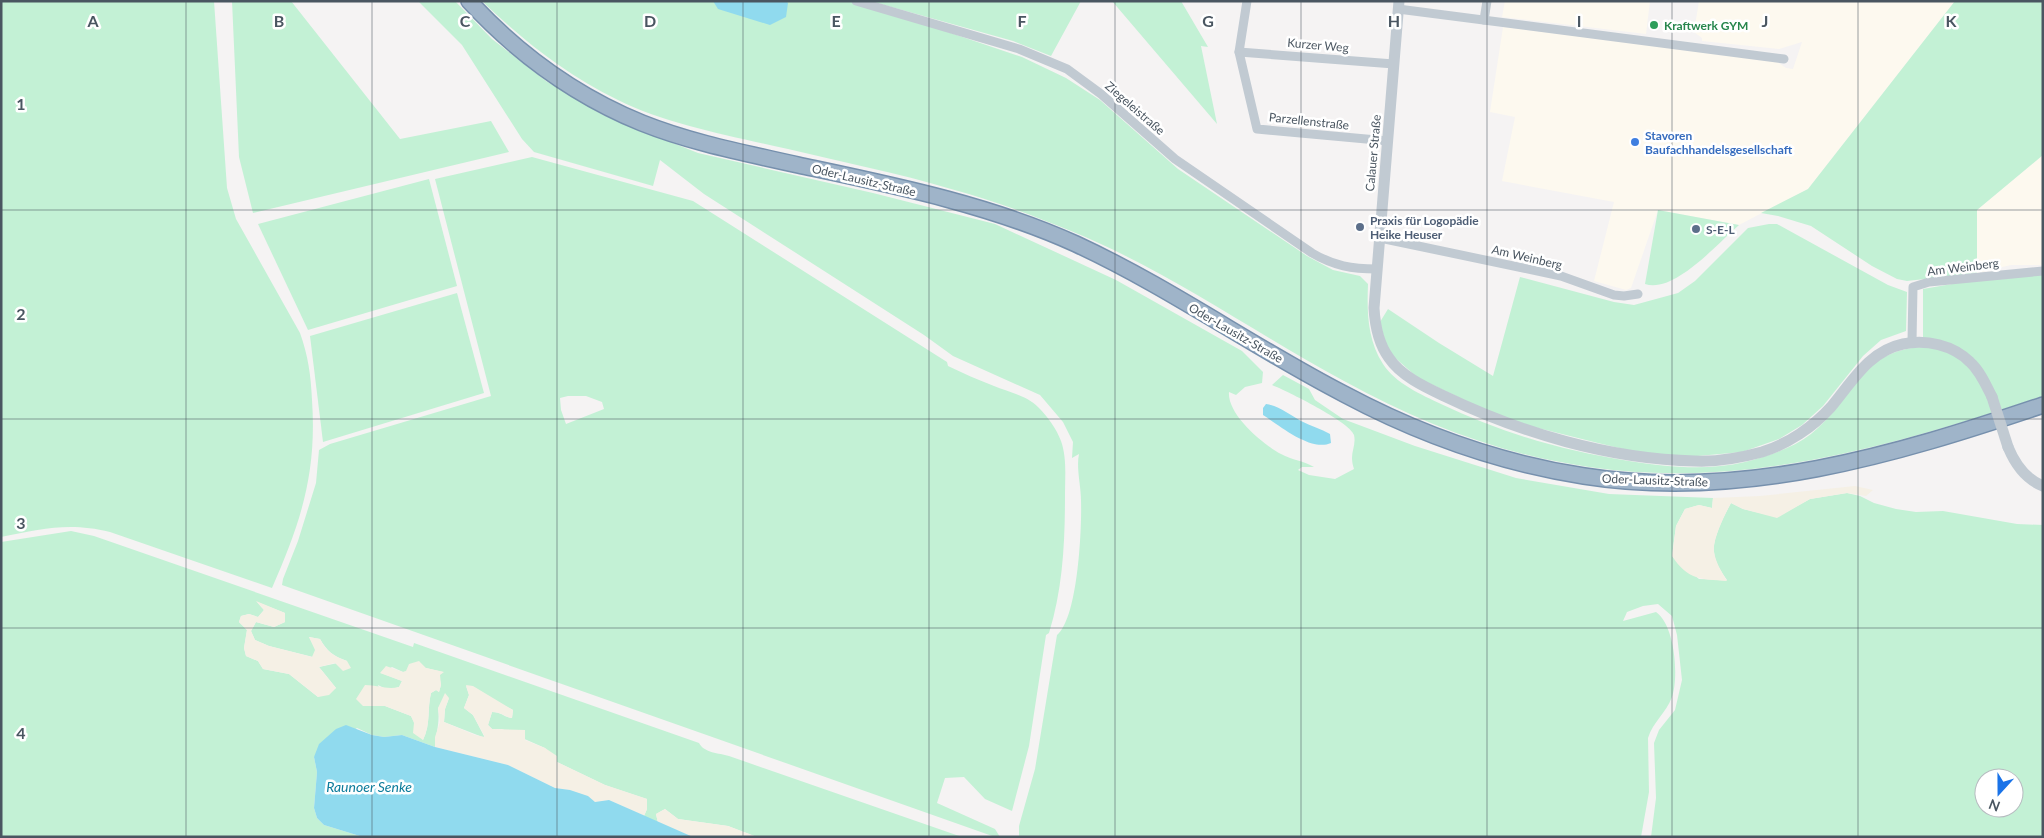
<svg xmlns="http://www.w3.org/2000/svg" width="2044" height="838" viewBox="0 0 2044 838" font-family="Lato,sans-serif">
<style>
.commercial{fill:#fdf9ef}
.green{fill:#c3f1d5;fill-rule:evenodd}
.sand{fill:#f5f0e5}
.water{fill:#90daee}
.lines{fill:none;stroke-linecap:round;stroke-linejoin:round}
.trunk-casing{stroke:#7690ad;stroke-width:18}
.minor{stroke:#c1cad2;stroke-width:9}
.tertiary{stroke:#c1cad2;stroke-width:11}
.trunk{stroke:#9fb4c9;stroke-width:15}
.tertiary-bridge{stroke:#c1cad2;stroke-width:11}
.grid{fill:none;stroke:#4a5661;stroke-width:1;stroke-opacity:0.55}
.leisure-dot{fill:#2e9e5b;stroke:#fff;stroke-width:2}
.shop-dot{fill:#3f7fe0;stroke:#fff;stroke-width:2}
.service-dot{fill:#5c6f8a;stroke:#fff;stroke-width:2}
.labels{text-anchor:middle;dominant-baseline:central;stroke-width:5;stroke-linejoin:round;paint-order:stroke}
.leisure-label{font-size:12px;font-weight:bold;fill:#27864d;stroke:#fff;text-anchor:start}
.street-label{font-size:12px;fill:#4a5661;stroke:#fff}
.shop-label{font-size:12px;font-weight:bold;fill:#366cbe;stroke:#fff;text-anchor:start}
.service-label{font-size:12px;font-weight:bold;fill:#4e5e75;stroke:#fff;text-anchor:start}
.water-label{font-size:14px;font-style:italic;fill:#0c7c9b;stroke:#fff}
.grid-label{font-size:16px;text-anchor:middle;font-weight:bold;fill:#4a5661;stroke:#fff;stroke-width:5;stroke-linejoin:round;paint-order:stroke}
</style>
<rect width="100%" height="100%" fill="#f5f3f3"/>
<!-- commercial -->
<g class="commercial">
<path d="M1505,1H1650L1646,34L1502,17Z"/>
<path d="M1699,1H1955L1808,189L1739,225L1658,210L1631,288L1626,290L1594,281L1614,202L1502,181L1515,117L1490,112L1503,27L1776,61L1786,68L1793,69L1802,42L1779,49L1702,41V38L1694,32Z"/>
<path d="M2043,155V265H2011L1977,273V210Z"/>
</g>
<!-- green -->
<g class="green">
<path d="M1,1H214L227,188L236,219L300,333C308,355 311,376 312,400C317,473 301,522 272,588L110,532C69,522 42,529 1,537Z"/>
<path d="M232,1H291L400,139L491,121L509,152L253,213L239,157Z"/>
<path d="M418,1H455L492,39L546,81L603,115L698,153L873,193L995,224L1116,280L1242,351L1263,372L1262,383L1245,387L1236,395L1229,392C1227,414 1262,444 1281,454C1292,460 1304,461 1314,467H1302L1298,470L1309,475L1335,479L1354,469C1353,466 1352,462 1352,458C1352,450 1356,444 1354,435C1350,422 1287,391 1272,385L1283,375L1309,389L1315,400L1343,419L1415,446L1516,478L1609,494L1713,498L1712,508L1699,505L1685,509L1676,526L1672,556L1699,579L1727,580C1721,571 1715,563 1714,552C1712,539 1725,514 1731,503L1743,509L1777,517L1810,499L1847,493L1860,496L1874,503L1896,509L1916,512L1943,511L2017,524L2043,525V837H1651L1656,798L1654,743L1659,730L1675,710L1682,680L1677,635L1672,616L1658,604L1643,606L1627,612L1623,621L1656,612C1675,625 1679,677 1672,697C1666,713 1653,722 1648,738L1649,792L1641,837H1019V826L1035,769L1057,635C1078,618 1082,528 1081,500C1081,486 1076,468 1079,454L1072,458L1073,442L1063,422L1040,395L953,356L924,335L704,194L660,160L653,186L534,152L522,139L462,45ZM1984,778H2014V808H1984Z"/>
<path d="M482,1H856L1022,57L1066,78L1100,100L1178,169L1307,256L1333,270L1360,276L1368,284C1367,311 1367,339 1383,364C1395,383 1422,395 1441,404C1501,433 1564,451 1629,461C1667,467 1707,471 1745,462C1768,456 1793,448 1811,434C1854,400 1859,350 1923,347V289L2010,274L2043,273V396C1896,445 1745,490 1589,467C1503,455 1420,423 1344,381C1253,332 1167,270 1071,231C1032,215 992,200 951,189C898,173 842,162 788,149C735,137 665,124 618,100C564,73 525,42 482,1Z"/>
<path d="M870,1H1081L1051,56L1013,41Z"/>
<path d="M1112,1H1181L1208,47L1201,46L1217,124Z"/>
<path d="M1955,1H2043V155L1977,210V273L1907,281L1897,279L1872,266L1811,226L1778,216L1761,213L1808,189Z"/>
<path d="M532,157L693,201L947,362L948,366C963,373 978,380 994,386C1008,392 1026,395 1038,407C1048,417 1056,428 1061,441C1067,458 1065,477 1065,494C1065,541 1063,588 1049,633L1046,635L1029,746L1012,811L985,799L964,777L945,778L937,803L995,829L1000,837H995L282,585L283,579L298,541L316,483L319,450L330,444L491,396L435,179ZM568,396H586L602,402L604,409L566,424L561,410L560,398Z"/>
<path d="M429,179L457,286L308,330L258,224Z"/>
<path d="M1658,210L1739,225C1718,243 1674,294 1645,284Z"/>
<path d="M1769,224H1777L1888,285L1907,292L1906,331L1881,340L1863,356L1823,406L1802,425L1779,439L1742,452L1687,457L1636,452L1598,443L1530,426L1490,412L1418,378L1393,356L1386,345L1380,322L1388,309L1439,343L1493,376L1520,277L1614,302L1634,305L1678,293L1695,281L1748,228Z"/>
<path d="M457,293L484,393L323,442L310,336Z"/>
<path d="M71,531L94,536L413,647L414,643L699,743C704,753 719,753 729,756L962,837H757L728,826L678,819L665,809L656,814L658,823L644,816L647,809V799L605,785L557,762L545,748L502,729H492L488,725L492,712C502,712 503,717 512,718L513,710L466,686L469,695L464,708L473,715L485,738L444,722L445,709L449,698L438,708C440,724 436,732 435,747L402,735L384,737L372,735L357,728L314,757L317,772L314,808L317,818L324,825L363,837H1V542ZM257,602L285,613V622L274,627L256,622L251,631L255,640L269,646L313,657L316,650L309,637L320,639C327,651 333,656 347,661L319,667L336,688L318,697L289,674L263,669L258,661L246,656L244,648L247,630L239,622L241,616L249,614L258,617L264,610ZM392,667L403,672L426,668L443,672L439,675L441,685L439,692L436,690L431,693C427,709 431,724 423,740L411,716L385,706L378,685L388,690L399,687L402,681L381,673Z"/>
</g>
<!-- sand -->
<g class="sand">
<path d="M1855,486L1873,490L1866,496L1847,493L1810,499L1777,518L1743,509L1731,503C1725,514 1712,540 1714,552C1716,563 1721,571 1727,581C1700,579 1688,580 1672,556L1676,526L1685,509L1699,505L1712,508L1713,498L1760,496Z"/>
<path d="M256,601L285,613V622L274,627L256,622L251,631L255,640L269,646L312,657L315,650L309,637L320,639C327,652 333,656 347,661L351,668L343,671L335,663L319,667L336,688L329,695L318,697L289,674L263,669L258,661L246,656L244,648L247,630L239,622L241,616L249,614L258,617L264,610Z"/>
<path d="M419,661L426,668L444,672L440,675L441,685L439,692L436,690L431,693C427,709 431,724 423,740L413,733L414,723L411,716L385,706H363L356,699L365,685C378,685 387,690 399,687L402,681L380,673L386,666L403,672L406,671L409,664Z"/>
<path d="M466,685L473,686L513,710L512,718C504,717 503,712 492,712L488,725L492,729L525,730V740L545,748L557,756V762L605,785L647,799V809L644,816L609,800L595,802L570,790L555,788L508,765L435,747V737L440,722L438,708L445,693L449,698L445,709L444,722L475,735L485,737L473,715L464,708L469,695Z"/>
<path d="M665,809L678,819L728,826L757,837H693L658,823L656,814Z"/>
</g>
<!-- water -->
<g class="water">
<path d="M713,1H786L788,3L786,17L770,25L718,9Z"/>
<path d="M1266,404C1279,406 1290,415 1301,421C1311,426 1321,429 1330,434L1331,443C1311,452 1280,426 1263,415V408Z"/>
<path d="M346,725L372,735L384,737L402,735L435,747L508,765L555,788L570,790L588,796L595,802L609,800L693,837H363L324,825L317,818L314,808L317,772L314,757L319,744L336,729Z"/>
</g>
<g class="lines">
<!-- trunk casing -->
<g class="trunk-casing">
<path id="trunk" d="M469,1C517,53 576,96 642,123C692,143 745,153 798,165C892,185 988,204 1076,244C1169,287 1253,347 1344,394C1419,434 1500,463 1584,476C1742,501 1895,455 2043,405"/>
</g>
<!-- minor -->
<g class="minor">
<path d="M856,1L1019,49L1067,69L1101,94L1175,159L1312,253C1334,266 1352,269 1377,269"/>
<path d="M1247,1L1239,52L1257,129L1388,141"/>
<path d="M1398,9L1784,59"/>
<path d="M1484,20L1487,1"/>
<path d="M1239,52L1394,64"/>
<path d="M1380,238L1561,276L1614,295L1624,296L1638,294"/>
<path d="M1912,342L1913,287L1929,282L2043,271"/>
</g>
<!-- tertiary -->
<g class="tertiary">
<path d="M1399,1L1374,308C1375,326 1378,343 1389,358C1401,376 1425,387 1444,396C1521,433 1609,459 1695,461C1717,462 1740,458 1762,452C1788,444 1813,427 1831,407C1852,382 1869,351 1903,344C1926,339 1953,345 1970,362C1980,371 1986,385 1992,397"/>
<path d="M2008,447C2015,464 2025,479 2043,486"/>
</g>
<!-- trunk -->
<use href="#trunk" class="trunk"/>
<!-- tertiary-bridge -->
<path class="tertiary-bridge" d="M1992,397L2008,447"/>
</g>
<!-- grid -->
<path class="grid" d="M186,1V837M372,1V837M557,1V837M743,1V837M929,1V837M1115,1V837M1301,1V837M1487,1V837M1672,1V837M1858,1V837M1,210H2043M1,419H2043M1,628H2043"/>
<!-- markers -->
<circle class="leisure-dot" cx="1654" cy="25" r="5"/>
<circle class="shop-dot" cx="1635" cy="142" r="5"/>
<g class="service-dot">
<circle cx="1360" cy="227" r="5"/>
<circle cx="1696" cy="229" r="5"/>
</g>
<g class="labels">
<!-- leisure labels -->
<g class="leisure-label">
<text x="1664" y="25">Kraftwerk GYM</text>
</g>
<!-- street labels -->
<g class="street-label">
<text transform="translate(1318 45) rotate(5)">Kurzer Weg</text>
<text transform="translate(1135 108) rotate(41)">Ziegeleistraße</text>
<text transform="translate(1309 121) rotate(6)">Parzellenstraße</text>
<text transform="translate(1373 153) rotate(-85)">Calauer Straße</text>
<text transform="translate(864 180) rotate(13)">Oder-Lausitz-Straße</text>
<text transform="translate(1527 257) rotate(13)">Am Weinberg</text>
<text transform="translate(1963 267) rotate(-7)">Am Weinberg</text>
<text transform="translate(1236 333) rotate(30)">Oder-Lausitz-Straße</text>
<text transform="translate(1655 480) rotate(2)">Oder-Lausitz-Straße</text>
</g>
<!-- shop labels -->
<g class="shop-label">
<text x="1645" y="135">Stavoren<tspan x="1645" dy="14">Baufachhandelsgesellschaft</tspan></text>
</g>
<!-- service labels -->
<g class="service-label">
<text x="1370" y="220">Praxis für Logopädie<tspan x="1370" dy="14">Heike Heuser</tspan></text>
<text x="1706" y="229">S-E-L</text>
</g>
<!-- water labels -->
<g class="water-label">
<text x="369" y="786">Raunoer Senke</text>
</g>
</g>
<g class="grid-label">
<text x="93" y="27">A</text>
<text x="279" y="27">B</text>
<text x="465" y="27">C</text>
<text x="650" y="27">D</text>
<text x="836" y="27">E</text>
<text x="1022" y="27">F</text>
<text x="1208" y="27">G</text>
<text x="1394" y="27">H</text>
<text x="1579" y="27">I</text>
<text x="1765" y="27">J</text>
<text x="1951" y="27">K</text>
<text x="21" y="110">1</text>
<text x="21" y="320">2</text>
<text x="21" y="529">3</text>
<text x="21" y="739">4</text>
</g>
<!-- border -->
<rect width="2044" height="838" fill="none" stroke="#4a5661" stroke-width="5"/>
<!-- north arrow -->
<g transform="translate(1999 793) rotate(201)"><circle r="24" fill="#ffffff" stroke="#b7bbc0"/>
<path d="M0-4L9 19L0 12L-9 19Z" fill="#1a73e8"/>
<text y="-8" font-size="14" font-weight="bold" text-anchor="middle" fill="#4a5661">N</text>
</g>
</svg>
